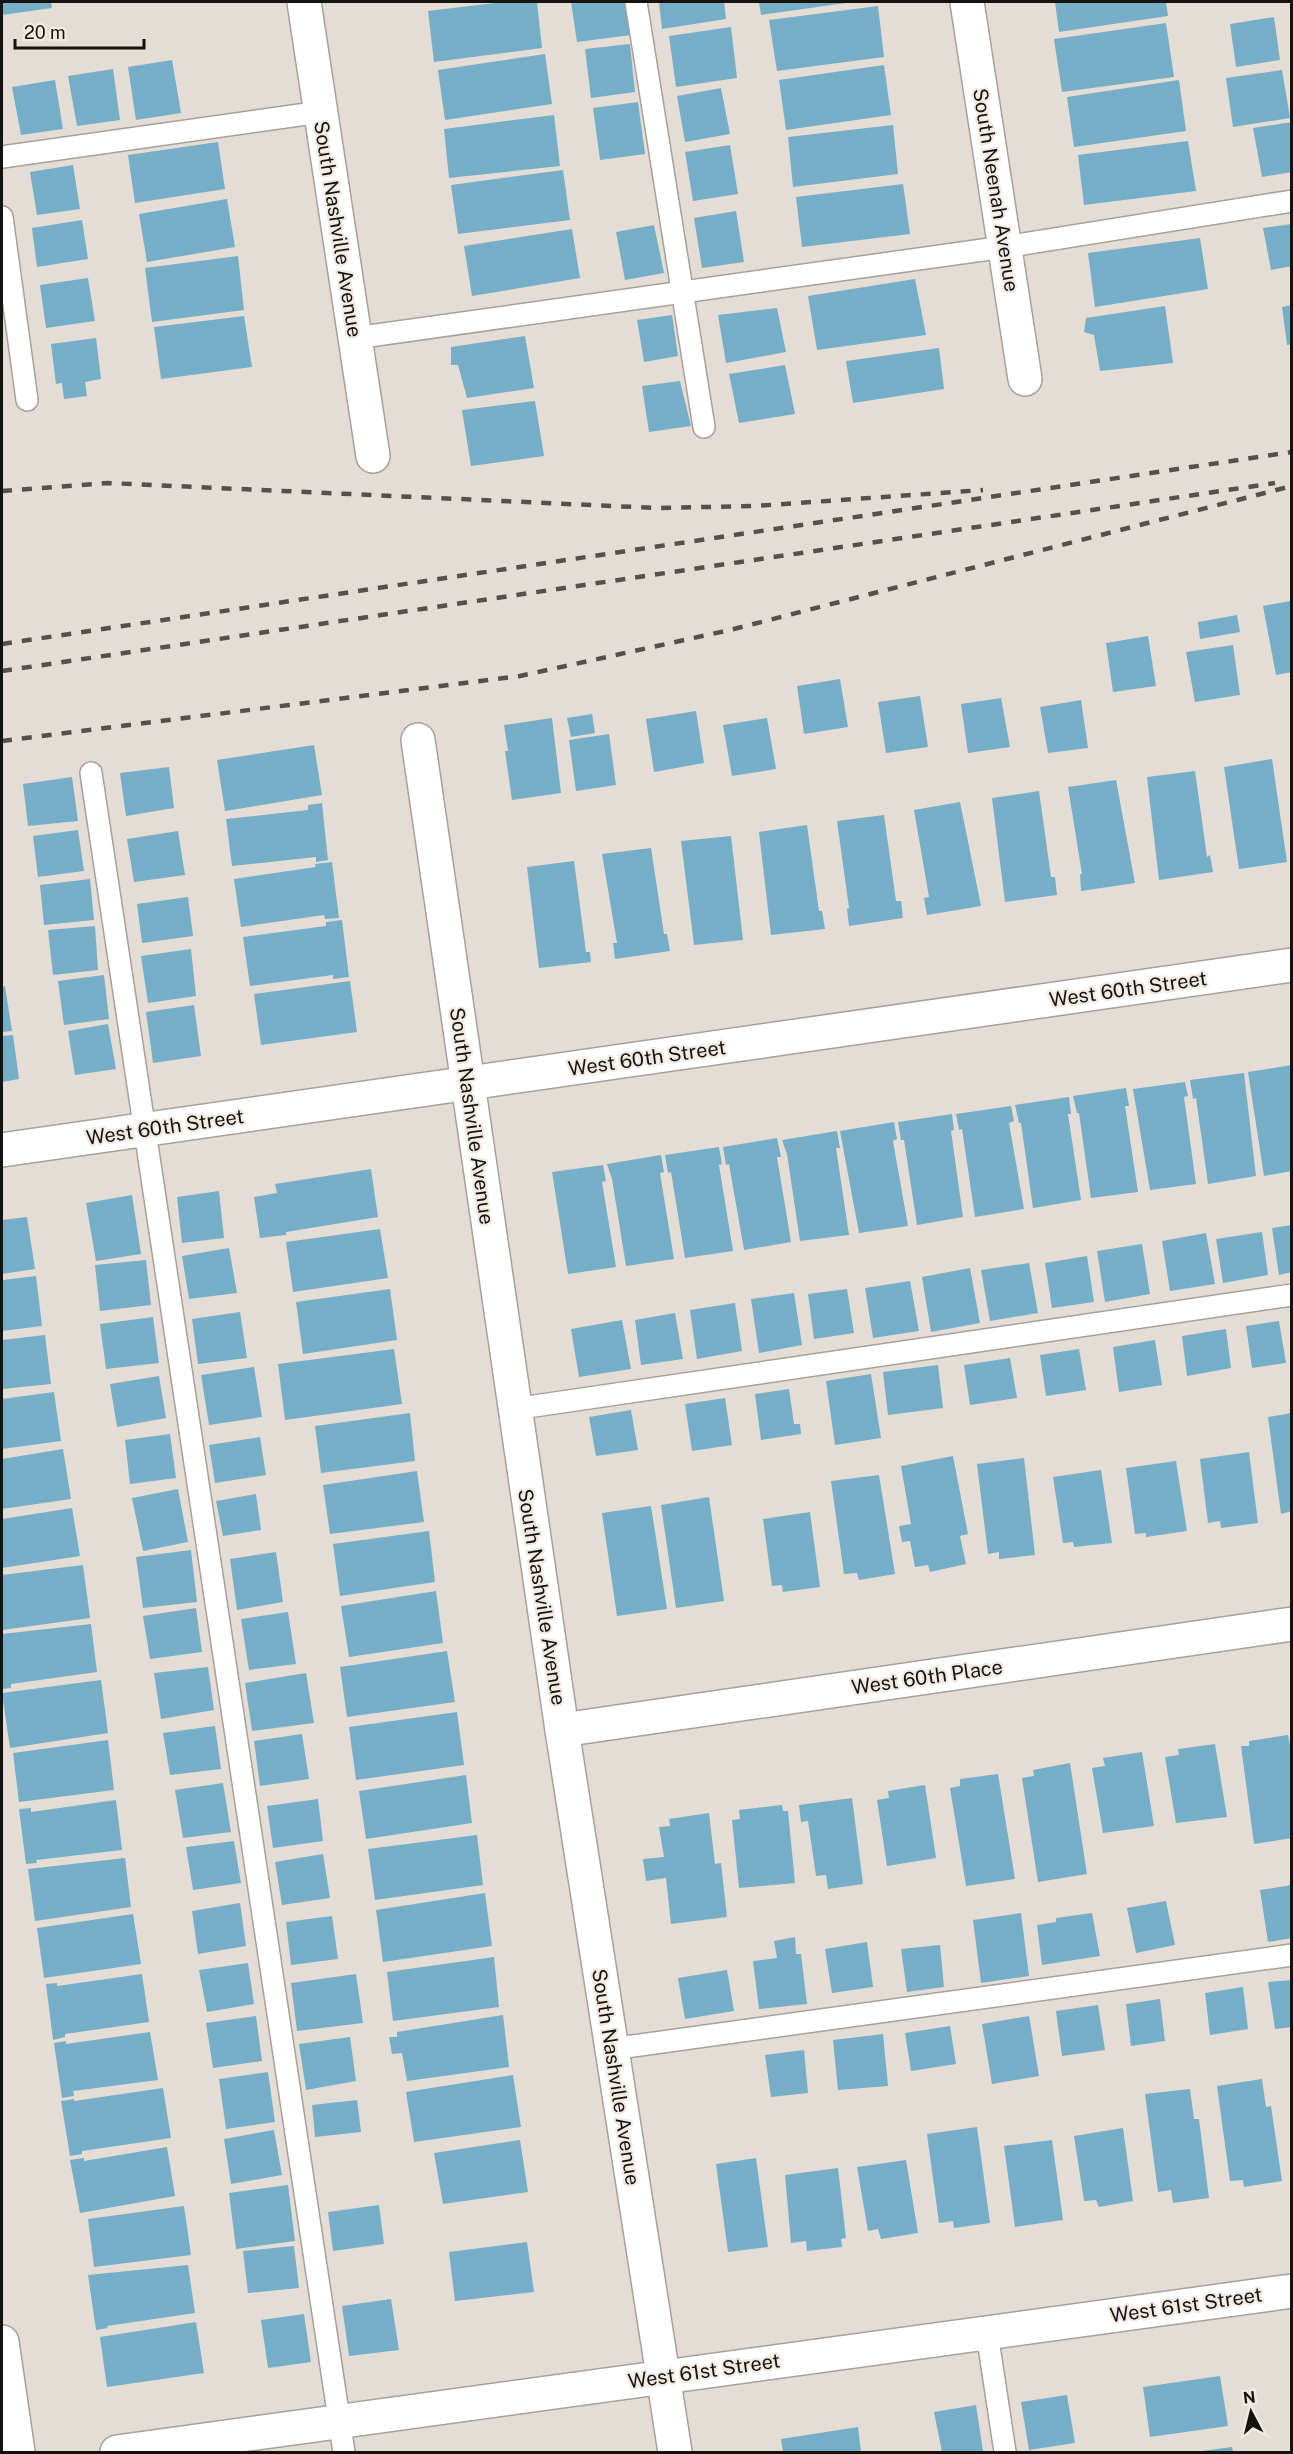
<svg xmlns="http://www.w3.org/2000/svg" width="1293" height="2454" viewBox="0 0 1293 2454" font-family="'Public Sans',sans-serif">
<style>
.building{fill:#76aec8}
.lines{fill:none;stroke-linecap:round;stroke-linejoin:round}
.lane-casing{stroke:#a7a199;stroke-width:24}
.street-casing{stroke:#a7a199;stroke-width:36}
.lane{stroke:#fff;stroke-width:21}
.street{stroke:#fff;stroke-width:33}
.rail{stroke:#54514c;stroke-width:4.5;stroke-dasharray:10 10;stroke-linecap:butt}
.labels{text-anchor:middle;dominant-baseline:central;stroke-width:4.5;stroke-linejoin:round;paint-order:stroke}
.street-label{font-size:20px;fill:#151310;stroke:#f1ebe2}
</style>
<rect width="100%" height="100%" fill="#e4ddd5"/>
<!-- building -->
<g class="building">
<path d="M2,2H51L52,8L2,15Z"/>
<path d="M503,2H537L542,48L434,62L428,11Z"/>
<path d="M571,2H627L631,35L577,42Z"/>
<path d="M659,2H724L726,19L662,29Z"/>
<path d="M759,2H846V3L761,15Z"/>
<path d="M1055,2H1166L1168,16L1059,32Z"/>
<path d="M878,6L884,57L777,71L769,20Z"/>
<path d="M1274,17L1280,60L1236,67L1230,24Z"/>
<path d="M1166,23L1174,77L1062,92L1054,39Z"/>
<path d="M731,27L737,78L676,87L669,36Z"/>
<path d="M630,44L635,92L591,98L585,49Z"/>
<path d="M545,54L552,104L445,120L438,70Z"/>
<path d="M172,60L181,113L136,120L128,67Z"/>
<path d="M884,65L891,115L786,130L779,80Z"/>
<path d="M113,69L120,120L77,126L68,76Z"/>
<path d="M1282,70L1290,118L1233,127L1226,78Z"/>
<path d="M55,80L63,129L21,135L12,87Z"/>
<path d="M1179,80L1186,131L1074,147L1067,97Z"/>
<path d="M721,88L730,134L685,142L677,96Z"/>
<path d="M638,102L645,154L600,160L593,108Z"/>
<path d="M554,115L560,166L449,178L444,129Z"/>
<path d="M1292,122V172L1262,177L1253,128Z"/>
<path d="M893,125L898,174L793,187L788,137Z"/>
<path d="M1188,141L1196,191L1084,205L1078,155Z"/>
<path d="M218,142L225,189L135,203L128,155Z"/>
<path d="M730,145L738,194L693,201L685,152Z"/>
<path d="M73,165L80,209L37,215L30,172Z"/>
<path d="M563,170L570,220L458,234L451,185Z"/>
<path d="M903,184L910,234L802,247L796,197Z"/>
<path d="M227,199L235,247L147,262L139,214Z"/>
<path d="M736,211L744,262L702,268L694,218Z"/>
<path d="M82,220L88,259L37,267L32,228Z"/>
<path d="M1292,224V266L1271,270L1263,228Z"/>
<path d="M654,225L664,273L625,280L616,232Z"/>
<path d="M572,229L580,278L472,296L464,246Z"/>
<path d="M1200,238L1208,289L1095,307L1088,253Z"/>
<path d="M238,256L244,310L152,322L145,268Z"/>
<path d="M88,278L95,321L46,328L40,285Z"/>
<path d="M915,279L926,335L817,350L808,296Z"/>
<path d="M1292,305V344L1287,345L1282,307Z"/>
<path d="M1165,306L1173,363L1100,371L1094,335L1084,332L1086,318Z"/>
<path d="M777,308L786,352L726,363L718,315Z"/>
<path d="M672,315L678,356L644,362L637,320Z"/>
<path d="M244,316L252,367L161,379L154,327Z"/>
<path d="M525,336L534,388L467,398L458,365H451V347Z"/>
<path d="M96,338L101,379L85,382L87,396L64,399L62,383L56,384L51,344Z"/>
<path d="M939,348L944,389L853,403L846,361Z"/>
<path d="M785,365L795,414L739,423L729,374Z"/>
<path d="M680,381L691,426L649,432L642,386Z"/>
<path d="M535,401L544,456L471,466L462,410Z"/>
<path d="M1290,601L1292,672L1276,675L1263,606Z"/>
<path d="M1237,615L1240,632L1200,639L1198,622Z"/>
<path d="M1148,636L1156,686L1113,692L1106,643Z"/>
<path d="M1233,645L1240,695L1195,702L1186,652Z"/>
<path d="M840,679L848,727L804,734L797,686Z"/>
<path d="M920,696L928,747L886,753L878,702Z"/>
<path d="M1001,698L1010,747L968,753L961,704Z"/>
<path d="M1081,700L1088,748L1048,753L1040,707Z"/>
<path d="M696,711L704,763L654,772L646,719Z"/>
<path d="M592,714L595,733L571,737L567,718Z"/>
<path d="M552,718L561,793L512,800L505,751H508L504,725Z"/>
<path d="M767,718L776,769L732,776L723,725Z"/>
<path d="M609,734L616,785L576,791L569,740Z"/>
<path d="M314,745L322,795L225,811L217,760Z"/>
<path d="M1272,759L1287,862L1239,869L1224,767Z"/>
<path d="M169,767L174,808L126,816L120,773Z"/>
<path d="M1195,771L1207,857L1210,855L1213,872L1159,880L1147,777Z"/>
<path d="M72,777L78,821L28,826L23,784Z"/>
<path d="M1116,780L1135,883L1081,891L1080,874H1082L1068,787Z"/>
<path d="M1039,791L1051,877H1055L1057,895L1005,902L992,798Z"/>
<path d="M960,802L981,906L927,915L924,898L929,897L914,810Z"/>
<path d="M322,803L328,860L316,862V857L232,866L226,819L308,810V805Z"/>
<path d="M884,815L896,901H901L903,918L849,926L847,909L849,908L837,821Z"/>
<path d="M807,825L819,911H822L825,929L771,935L759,832Z"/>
<path d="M78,830L84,871L38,877L33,836Z"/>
<path d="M178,831L185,875L134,882L127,839Z"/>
<path d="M731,836L743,940L694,945L681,841Z"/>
<path d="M651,848L664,934H667L670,951L615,959L613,943H617L602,854Z"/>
<path d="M574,861L586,952H590L591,962L539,968L527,867Z"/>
<path d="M332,862L339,918L325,919L324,915L241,927L234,879L316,867L315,864Z"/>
<path d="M90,879L94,920L44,925L40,885Z"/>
<path d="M188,897L193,936L142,943L137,904Z"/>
<path d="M342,920L349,977L333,979V975L250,986L243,937L326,926V922Z"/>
<path d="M95,926L98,970L53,975L48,930Z"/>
<path d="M191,949L196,996L148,1003L141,956Z"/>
<path d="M104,975L109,1019L64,1025L58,981Z"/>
<path d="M350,981L357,1032L261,1045L254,994Z"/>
<path d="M5,986L12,1031L2,1032V987Z"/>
<path d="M194,1005L201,1056L153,1063L146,1012Z"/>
<path d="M108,1024L116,1069L75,1075L68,1031Z"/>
<path d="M13,1035L19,1079L2,1082V1036Z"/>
<path d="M1292,1065V1171L1264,1176L1248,1072Z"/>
<path d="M1244,1073L1256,1176L1208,1184L1196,1098L1193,1099L1190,1080Z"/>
<path d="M1185,1082L1188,1096L1184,1097L1196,1184L1150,1190L1133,1089Z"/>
<path d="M1126,1088L1129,1106H1125L1138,1192L1091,1198L1079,1113H1077L1073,1096Z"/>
<path d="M1069,1097L1071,1114H1068L1081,1200L1033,1208L1021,1123H1019L1015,1105Z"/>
<path d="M1011,1106L1014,1121L1009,1123L1024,1209L975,1217L962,1129L959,1130L956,1114Z"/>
<path d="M952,1114L954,1130L951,1131L963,1217L917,1225L904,1140H901L898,1122Z"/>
<path d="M894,1122L897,1139L893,1141L908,1226L859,1233L840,1131Z"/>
<path d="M837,1131L840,1148H836L849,1235L800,1241L787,1154L782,1140Z"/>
<path d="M777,1138L781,1157H777L791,1242L744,1250L729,1164L726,1165L723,1147Z"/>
<path d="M719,1147L722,1164L719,1165L733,1251L685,1258L671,1172L668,1173L665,1155Z"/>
<path d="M661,1155L664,1172L660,1173L674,1259L626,1266L612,1179L607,1164Z"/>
<path d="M603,1165L606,1181L602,1182L616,1267L568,1274L552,1172Z"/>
<path d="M371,1169L378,1217L286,1232V1235L260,1238L254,1197L277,1193L275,1184Z"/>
<path d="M219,1191L224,1238L182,1243L177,1197Z"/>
<path d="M132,1195L141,1254L96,1261L86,1203Z"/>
<path d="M27,1217L35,1269L2,1274V1220Z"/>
<path d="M1292,1225V1272L1279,1275L1272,1228Z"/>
<path d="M380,1229L388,1278L293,1292L286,1242Z"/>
<path d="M1262,1232L1268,1275L1223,1283L1216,1239Z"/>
<path d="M1206,1233L1215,1284L1170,1291L1162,1241Z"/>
<path d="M1142,1244L1150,1294L1105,1302L1097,1251Z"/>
<path d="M229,1248L237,1293L189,1299L182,1256Z"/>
<path d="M1087,1256L1094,1302L1052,1308L1045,1263Z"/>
<path d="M146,1260L151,1305L100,1311L95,1265Z"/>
<path d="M1029,1263L1038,1313L990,1321L981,1270Z"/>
<path d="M970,1268L980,1323L931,1332L922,1277Z"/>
<path d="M36,1276L42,1326L2,1331V1280Z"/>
<path d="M910,1281L919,1331L873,1338L865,1288Z"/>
<path d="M390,1289L397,1340L303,1354L296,1302Z"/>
<path d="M847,1289L854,1333L814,1339L808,1294Z"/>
<path d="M794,1293L802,1345L759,1353L751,1299Z"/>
<path d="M735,1303L742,1351L697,1359L690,1310Z"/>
<path d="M240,1312L247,1358L198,1364L192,1319Z"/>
<path d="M675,1313L683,1359L641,1365L635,1320Z"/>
<path d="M153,1317L159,1363L106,1369L100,1324Z"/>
<path d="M622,1320L631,1369L579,1377L571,1329Z"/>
<path d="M1279,1321L1286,1363L1252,1368L1246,1326Z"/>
<path d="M1226,1329L1231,1368L1187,1376L1182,1336Z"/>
<path d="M45,1335L51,1384L2,1389V1340Z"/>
<path d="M1155,1340L1162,1385L1119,1392L1113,1347Z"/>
<path d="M394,1349L402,1404L285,1420L278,1364Z"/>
<path d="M1079,1349L1086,1390L1046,1396L1040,1355Z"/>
<path d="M1010,1358L1017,1398L970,1405L964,1365Z"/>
<path d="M938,1365L943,1408L888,1415L883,1372Z"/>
<path d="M254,1367L262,1417L209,1425L201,1375Z"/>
<path d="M871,1374L881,1438L835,1445L826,1381Z"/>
<path d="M159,1376L166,1418L117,1427L110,1384Z"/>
<path d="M789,1389L794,1424H800L801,1434L761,1440L755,1394Z"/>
<path d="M54,1392L61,1441L2,1449V1399Z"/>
<path d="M725,1398L732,1445L692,1451L685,1404Z"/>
<path d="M631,1410L638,1450L596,1456L589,1417Z"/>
<path d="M410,1413L415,1461L321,1473L315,1426Z"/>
<path d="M1292,1413V1511L1281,1514L1268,1417Z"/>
<path d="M170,1434L176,1478L130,1484L125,1440Z"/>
<path d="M260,1437L266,1475L215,1483L209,1445Z"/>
<path d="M63,1449L71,1499L2,1509V1459Z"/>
<path d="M1249,1452L1258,1523L1221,1528L1220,1521L1208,1523L1200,1459Z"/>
<path d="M953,1456L968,1534L960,1536L966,1564L930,1572L928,1565L915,1567L910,1541L902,1542L899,1526L911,1524L901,1466Z"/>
<path d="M1024,1458L1035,1555L999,1559V1552L988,1554L977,1464Z"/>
<path d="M1176,1461L1187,1531L1146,1537V1533L1135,1534L1126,1468Z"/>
<path d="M1101,1470L1112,1543L1074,1547L1073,1542L1063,1543L1053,1477Z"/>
<path d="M417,1471L424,1522L330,1534L323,1485Z"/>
<path d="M879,1475L895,1574L859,1580L857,1573L844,1574L831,1481Z"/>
<path d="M178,1489L188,1542L143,1551L132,1498Z"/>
<path d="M256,1494L261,1530L223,1536L216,1501Z"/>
<path d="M709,1497L724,1601L676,1608L661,1505Z"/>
<path d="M651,1506L667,1609L617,1616L602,1513Z"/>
<path d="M72,1508L80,1556L2,1568V1519Z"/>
<path d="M810,1512L820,1587L783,1592L782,1585L772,1586L763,1519Z"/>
<path d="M429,1531L435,1582L340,1596L333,1544Z"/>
<path d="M191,1550L197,1602L143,1608L136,1557Z"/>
<path d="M276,1552L283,1602L237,1610L230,1559Z"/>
<path d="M83,1565L90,1618L2,1630V1575Z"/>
<path d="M436,1591L443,1643L349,1657L341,1606Z"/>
<path d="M196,1608L202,1652L150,1659L143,1616Z"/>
<path d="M288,1612L296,1664L249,1670L241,1619Z"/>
<path d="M91,1624L97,1672L11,1684V1688L2,1689V1634Z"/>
<path d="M447,1651L455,1702L347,1717L340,1667Z"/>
<path d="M208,1667L214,1710L161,1719L154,1673Z"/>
<path d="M306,1673L314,1723L252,1731L245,1683Z"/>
<path d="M101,1680L108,1733L10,1748L2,1693Z"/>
<path d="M457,1712L464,1765L356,1780L349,1727Z"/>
<path d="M215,1726L221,1769L170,1775L163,1733Z"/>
<path d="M302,1734L309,1779L260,1786L254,1741Z"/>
<path d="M1288,1735L1292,1757V1838L1254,1844L1241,1746H1249V1741Z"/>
<path d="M108,1740L114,1790L19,1802L13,1753Z"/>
<path d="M1215,1744L1227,1817L1176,1823L1165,1757L1179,1755L1178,1749Z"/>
<path d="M1142,1752L1154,1826L1103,1833L1092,1768L1105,1766L1103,1758Z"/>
<path d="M1070,1763L1087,1874L1038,1882L1022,1778L1034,1776L1033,1770Z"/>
<path d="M998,1774L1015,1879L966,1886L950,1788L960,1786V1779Z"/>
<path d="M466,1775L472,1823L366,1839L359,1791Z"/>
<path d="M223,1783L231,1832L183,1838L175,1790Z"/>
<path d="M925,1785L936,1858L887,1866L877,1800L889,1798L888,1791Z"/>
<path d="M852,1798L863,1884L828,1889L826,1875L816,1876L808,1821L801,1822L799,1805Z"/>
<path d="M318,1799L323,1841L273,1848L267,1806Z"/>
<path d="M116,1800L122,1850L36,1860L37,1863L26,1864L19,1809L31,1808V1812Z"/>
<path d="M782,1805L783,1811H788L795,1883L739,1888L732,1820L740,1819L739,1810Z"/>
<path d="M709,1813L715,1864L721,1863L727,1917L671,1924L666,1878L646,1881L643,1859L664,1857L659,1827L670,1826L669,1819Z"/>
<path d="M477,1835L483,1885L375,1900L368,1849Z"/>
<path d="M234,1841L241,1883L193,1890L186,1847Z"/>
<path d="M323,1854L330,1898L282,1905L275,1862Z"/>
<path d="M125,1858L131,1907L35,1921L28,1869Z"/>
<path d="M1292,1885V1938L1268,1942L1260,1890Z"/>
<path d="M485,1893L492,1946L383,1962L376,1910Z"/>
<path d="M1166,1901L1175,1945L1136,1953L1127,1908Z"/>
<path d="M240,1903L246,1946L198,1954L192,1911Z"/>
<path d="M1021,1913L1029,1976L981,1983L973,1920Z"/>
<path d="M1092,1913L1100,1956L1042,1965L1037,1925L1056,1922V1918Z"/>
<path d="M133,1914L141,1964L44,1978L37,1928Z"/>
<path d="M332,1916L338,1959L291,1965L286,1922Z"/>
<path d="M795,1937L796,1954H801L807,2004L759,2009L753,1961L777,1958L774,1941Z"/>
<path d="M867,1942L873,1987L832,1993L825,1949Z"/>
<path d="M940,1945L944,1987L907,1992L901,1949Z"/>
<path d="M494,1957L499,2007L393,2021L387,1972Z"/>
<path d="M248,1963L254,2004L207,2012L199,1970Z"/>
<path d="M727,1970L734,2011L685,2019L678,1978Z"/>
<path d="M142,1974L149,2022L65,2034V2037L53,2040L46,1984L57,1983V1986Z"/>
<path d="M356,1974L363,2023L297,2031L291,1983Z"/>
<path d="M1292,1980V2027L1275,2029L1268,1982Z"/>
<path d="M1243,1987L1248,2029L1210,2035L1205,1993Z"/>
<path d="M1160,1999L1165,2041L1131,2046L1126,2004Z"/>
<path d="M1098,2005L1105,2050L1062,2056L1056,2011Z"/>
<path d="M503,2015L509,2067L407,2081L402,2053L392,2054L389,2037H397V2032Z"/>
<path d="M256,2016L262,2061L213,2068L206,2023Z"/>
<path d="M1029,2016L1039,2076L992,2084L982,2024Z"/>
<path d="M950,2026L956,2064L911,2071L905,2033Z"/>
<path d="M150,2032L158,2080L73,2091L74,2096L62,2098L54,2043L66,2041V2044Z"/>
<path d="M883,2034L888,2086L838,2090L833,2040Z"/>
<path d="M350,2037L356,2081L306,2090L299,2044Z"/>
<path d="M804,2050L808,2093L771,2097L765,2055Z"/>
<path d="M268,2072L275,2122L226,2129L219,2079Z"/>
<path d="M513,2075L521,2127L414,2142L406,2092Z"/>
<path d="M1262,2079L1266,2107L1271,2106L1282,2181L1244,2187L1243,2180L1230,2181L1217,2086Z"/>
<path d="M163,2088L171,2138L82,2151V2154L70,2156L61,2101L74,2099V2101Z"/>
<path d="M1190,2089L1194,2119H1199L1209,2198L1173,2203L1171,2190L1158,2192L1145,2094Z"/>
<path d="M357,2100L361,2132L315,2137L312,2105Z"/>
<path d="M977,2127L990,2223L954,2228L953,2221L939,2223L927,2134Z"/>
<path d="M1123,2128L1133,2201L1099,2207L1096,2200L1084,2201L1074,2136Z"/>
<path d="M274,2130L282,2175L231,2184L224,2139Z"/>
<path d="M520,2140L528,2192L443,2204L434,2153Z"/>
<path d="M1052,2140L1063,2220L1015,2227L1004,2146Z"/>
<path d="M167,2147L175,2196L80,2213L70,2160L84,2158V2161Z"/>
<path d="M756,2158L768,2247L728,2252L716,2164Z"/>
<path d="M906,2160L918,2233L881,2239L878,2229L868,2231L857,2167Z"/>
<path d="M838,2168L846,2238L841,2239L842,2247L807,2251L806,2241L791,2243L785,2175Z"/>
<path d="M288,2185L295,2241L236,2249L229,2193Z"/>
<path d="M379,2205L384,2244L333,2251L328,2212Z"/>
<path d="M184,2206L191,2255L94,2267L88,2219Z"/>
<path d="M527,2242L534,2292L455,2301L449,2252Z"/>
<path d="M294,2246L299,2288L248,2293L243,2251Z"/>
<path d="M188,2265L195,2313L107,2326L108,2328L96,2330L88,2275Z"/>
<path d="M391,2299L399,2350L349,2356L342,2306Z"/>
<path d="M304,2314L311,2362L268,2368L261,2320Z"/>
<path d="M196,2322L204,2373L107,2387L100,2337Z"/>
<path d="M1220,2376L1228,2426L1150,2437L1143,2387Z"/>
<path d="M1067,2395L1075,2443L1029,2450L1021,2402Z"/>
<path d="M976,2405L983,2451L942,2452L934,2412Z"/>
<path d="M858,2427L861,2452H783L781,2439Z"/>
<path d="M1232,2447L1233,2452H1202V2451Z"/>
</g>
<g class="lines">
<!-- lane casing -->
<g class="lane-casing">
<g id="lane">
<path d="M636,2L704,427"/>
<path d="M2,157L321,112"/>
<path d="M2,217L27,400"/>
<path d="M355,338L1004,247L1292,201"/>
<path d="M91,773L344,2452"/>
<path d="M514,1409L1292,1295"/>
<path d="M611,2049L1292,1955"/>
<path d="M987,2333L1005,2452"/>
</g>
</g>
<!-- street casing -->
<g class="street-casing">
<g id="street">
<path d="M304,2L373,456"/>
<path d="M967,2L1025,379"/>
<path d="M418,740L562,1730L675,2452"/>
<path d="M2,1150L1292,965"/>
<path d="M562,1730L1292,1624"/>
<path d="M2,2342L18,2452"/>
<path d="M117,2452L1292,2291"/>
</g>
</g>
<!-- lane -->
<use href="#lane" class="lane"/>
<!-- street -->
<use href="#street" class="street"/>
<!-- rail -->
<g class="rail">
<path d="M2,491L108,483L656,508L755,506L983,490"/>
<path d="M2,644L1292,452"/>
<path d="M2,671L1275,483"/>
<path d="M2,741L520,676L730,630L1292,486"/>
</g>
</g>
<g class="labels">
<!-- street labels -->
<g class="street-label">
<text transform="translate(996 190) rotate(81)">South Neenah Avenue</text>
<text transform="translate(338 229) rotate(81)">South Nashville Avenue</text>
<text transform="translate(1128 989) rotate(-8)">West 60th Street</text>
<text transform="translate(647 1058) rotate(-8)">West 60th Street</text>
<text transform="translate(472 1116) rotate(82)">South Nashville Avenue</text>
<text transform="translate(165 1127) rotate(-8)">West 60th Street</text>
<text transform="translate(542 1597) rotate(81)">South Nashville Avenue</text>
<text transform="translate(927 1677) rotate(-8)">West 60th Place</text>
<text transform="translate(616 2077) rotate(81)">South Nashville Avenue</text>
<text transform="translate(1186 2305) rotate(-8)">West 61st Street</text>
<text transform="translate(704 2371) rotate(-8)">West 61st Street</text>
</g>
</g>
<!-- border -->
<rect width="1293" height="2454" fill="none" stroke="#151310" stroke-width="6"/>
<!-- north arrow -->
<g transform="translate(1251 2412) rotate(353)" stroke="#f1ebe2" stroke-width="4.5" paint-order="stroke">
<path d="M0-4.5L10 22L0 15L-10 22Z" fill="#151310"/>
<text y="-9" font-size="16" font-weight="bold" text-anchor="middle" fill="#151310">N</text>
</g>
<!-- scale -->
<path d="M15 39v9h129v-9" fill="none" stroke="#151310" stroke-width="3"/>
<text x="24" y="39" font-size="18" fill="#151310" stroke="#f1ebe2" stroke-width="4.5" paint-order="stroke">20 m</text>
</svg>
